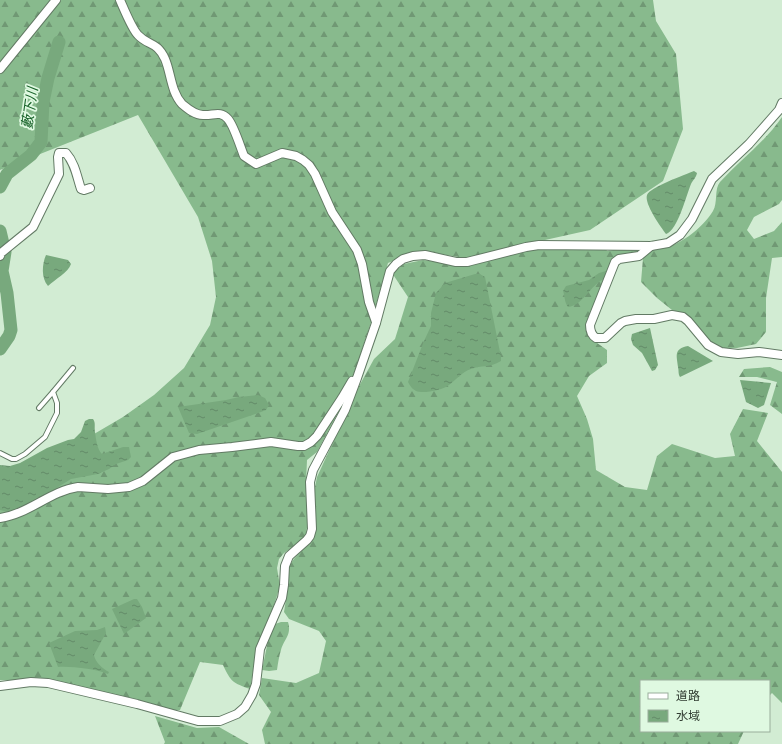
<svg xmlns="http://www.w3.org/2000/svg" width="782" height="744" viewBox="0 0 782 744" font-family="Barlow,'Noto Sans JP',sans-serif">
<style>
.forest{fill:url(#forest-firs)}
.water{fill:url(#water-ripples)}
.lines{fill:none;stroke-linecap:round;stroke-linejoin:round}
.river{stroke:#78a97d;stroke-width:13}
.service-casing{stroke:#627a64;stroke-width:6}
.minor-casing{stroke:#627a64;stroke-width:10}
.service{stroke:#fff;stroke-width:4}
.minor{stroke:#fff;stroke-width:8}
.labels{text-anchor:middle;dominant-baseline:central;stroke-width:3.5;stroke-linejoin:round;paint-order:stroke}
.water-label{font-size:14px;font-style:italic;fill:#186229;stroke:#dff9e1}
</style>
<defs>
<pattern id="forest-firs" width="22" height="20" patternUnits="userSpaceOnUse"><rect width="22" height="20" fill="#88ba8d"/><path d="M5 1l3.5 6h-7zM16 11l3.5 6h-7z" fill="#709874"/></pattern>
<pattern id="water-ripples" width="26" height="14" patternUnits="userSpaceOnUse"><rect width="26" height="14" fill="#78a97d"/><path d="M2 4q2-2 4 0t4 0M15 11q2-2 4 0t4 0" fill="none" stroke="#638b67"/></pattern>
</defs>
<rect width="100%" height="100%" fill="#d2ecd3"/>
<!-- forest -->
<g class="forest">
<path d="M0,0H653L656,21L676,54L683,129L663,181L590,230L465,258L428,252L412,253L388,263L371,322L357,365L340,409L317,452L307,460L306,483L308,520L306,535L302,541L284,553L279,559L277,568L280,586L274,605L257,647L250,689C233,683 231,682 223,665L200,662L180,710H167L96,690L47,680H0V476L77,444L123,417L154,395L184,368L210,325L216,297L212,261L198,217L138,115L0,170Z"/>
<path d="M782,117V200L779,204L754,217L747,230L754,239L774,231L782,222V257L772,258L766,298V332L756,344L737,348H724L716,345L709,340L696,324L686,315L672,310L657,298L641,282L643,258L653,249C673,252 703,228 713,211C718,203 714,189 720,182C740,160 765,142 782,117Z"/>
<path d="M533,249H606L607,251L619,249H643L640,253L611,263L590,338L607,350V363L589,376L577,396L587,419L593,439L596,470L625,487L647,490L657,456L672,444L715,458L735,456L730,434L743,409L768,413L757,441L782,472V703L772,693L769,696V681H641V731H744L738,744H265L262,730L271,712L259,695L262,678L296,683L319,673L326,641L319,631L289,619L284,612L288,586V569L293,560L312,539L313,497L317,477L358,388L374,359L395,339L408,297L392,273L404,264L423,260L464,266Z"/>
<path d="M770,367L782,372V414L770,405L777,382L757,377H739L744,369Z"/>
<path d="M281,622H288C292,635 284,639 281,650C279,656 278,663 277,670L269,671L262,670L269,636L275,624Z"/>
<path d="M155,716L197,728L219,727L249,744H164L165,742Z"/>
</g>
<!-- water -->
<g class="water">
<path d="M694,171L697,173C696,178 693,180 691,184C686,196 678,230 666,234C661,227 644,204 647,195C650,187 685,175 694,171Z"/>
<path d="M46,255L68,260L71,264C68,273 55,279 48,286C41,278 42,264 46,255Z"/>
<path d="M606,271L604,279C590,285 584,305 568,307C564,302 565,296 563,291L566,286L589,280L599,273Z"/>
<path d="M475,274H480L485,277L501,357V361C489,368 482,365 471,369C462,372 456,380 449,385C443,390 423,394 416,391C412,389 410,386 408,382L424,341L431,326V313L436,293L445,283Z"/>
<path d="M650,328L658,365L655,370L652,371L642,353L633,345L631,339L632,334Z"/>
<path d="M688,346L713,361L680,377C678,374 679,371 678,367C677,356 673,349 688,346Z"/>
<path d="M740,380L771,383L764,405L758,408L746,402Z"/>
<path d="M258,395L265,398L269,405L266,410L261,412L197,434L189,433L178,407L226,400L239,397Z"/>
<path d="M89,419H93C96,423 94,427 95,432C96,439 97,449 102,454L123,447H129L131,457L128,460L116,464L109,469L98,474L71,479L47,494L36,498L26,505L8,512L0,510V465L10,466L20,463L47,448L68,440L74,439L81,432L85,421Z"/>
<path d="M134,599H137L142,607L146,618L124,634L112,609Z"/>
<path d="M105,627L106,633L94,655C95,662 103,669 109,672L108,674C97,669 70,666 58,667L49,643L75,631L97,630Z"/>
</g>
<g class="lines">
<!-- river -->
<g class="river">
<path d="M0,187L7,174L31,155L41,142L43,102L48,78L59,42"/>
<path d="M0,231L5,252L2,271L7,293L11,330L9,336L0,349"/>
</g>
<!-- service casing -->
<g class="service-casing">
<g id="service">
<path d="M39,408L53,392"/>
<path d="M0,453L12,459H16L25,454L45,437L57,413V403L53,392L73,368"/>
</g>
</g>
<!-- minor casing -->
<g class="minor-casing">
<g id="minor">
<path d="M120,0C124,9 132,29 138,35C148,46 157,41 165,59C171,73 171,92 182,104C188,109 195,115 203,115C213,116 220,110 228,119C234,126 240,146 244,156L256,164L282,153L296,156L303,160L309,165L315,174L332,212L357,250L362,264L369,302L376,322"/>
<path d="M0,69L56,0"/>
<path d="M651,246L639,256L619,259L615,262L590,325C590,331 591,335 596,338H605L621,323L625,321L636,319H654L672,315L683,317L688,321L708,345L721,352L738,354L759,352L782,355"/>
<path d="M0,256L1,253L33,227L59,174L58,157L59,153H66C75,163 77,177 81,189L84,190L90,188"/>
<path d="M0,518C29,514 50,491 78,487L108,489L129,487L143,481L173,457L199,450L232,447L271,442L298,446H304L311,442L317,436L342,398L352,381"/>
<path d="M0,686L31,682L48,683L137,704L198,721H220L237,714L245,707L252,695L256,684L260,649L282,598L284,585L285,566L289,556L307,540L310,536L312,529L310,482L313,470L345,410L357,378L376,323L390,271L396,264L403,259L413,256L425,255L456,262H467L526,247L539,245L651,246L668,243L680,235L692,219L712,179L749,144L779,110L782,103"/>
</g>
</g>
<!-- service -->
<use href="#service" class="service"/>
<!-- minor -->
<use href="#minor" class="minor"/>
</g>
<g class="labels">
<!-- water labels -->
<g class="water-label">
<text transform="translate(29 108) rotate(-82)">藪下川</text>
</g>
</g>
<!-- legend -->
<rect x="640" y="680" width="130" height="52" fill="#dff9e1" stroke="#99ad9b"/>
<rect x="648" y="693" width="20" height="6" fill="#ffffff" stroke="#99ad9b"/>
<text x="676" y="700" font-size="12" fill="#303b31">道路</text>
<rect x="648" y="710" width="20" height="12" fill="url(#water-ripples)" stroke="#99ad9b"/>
<text x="676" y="720" font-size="12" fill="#303b31">水域</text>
</svg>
